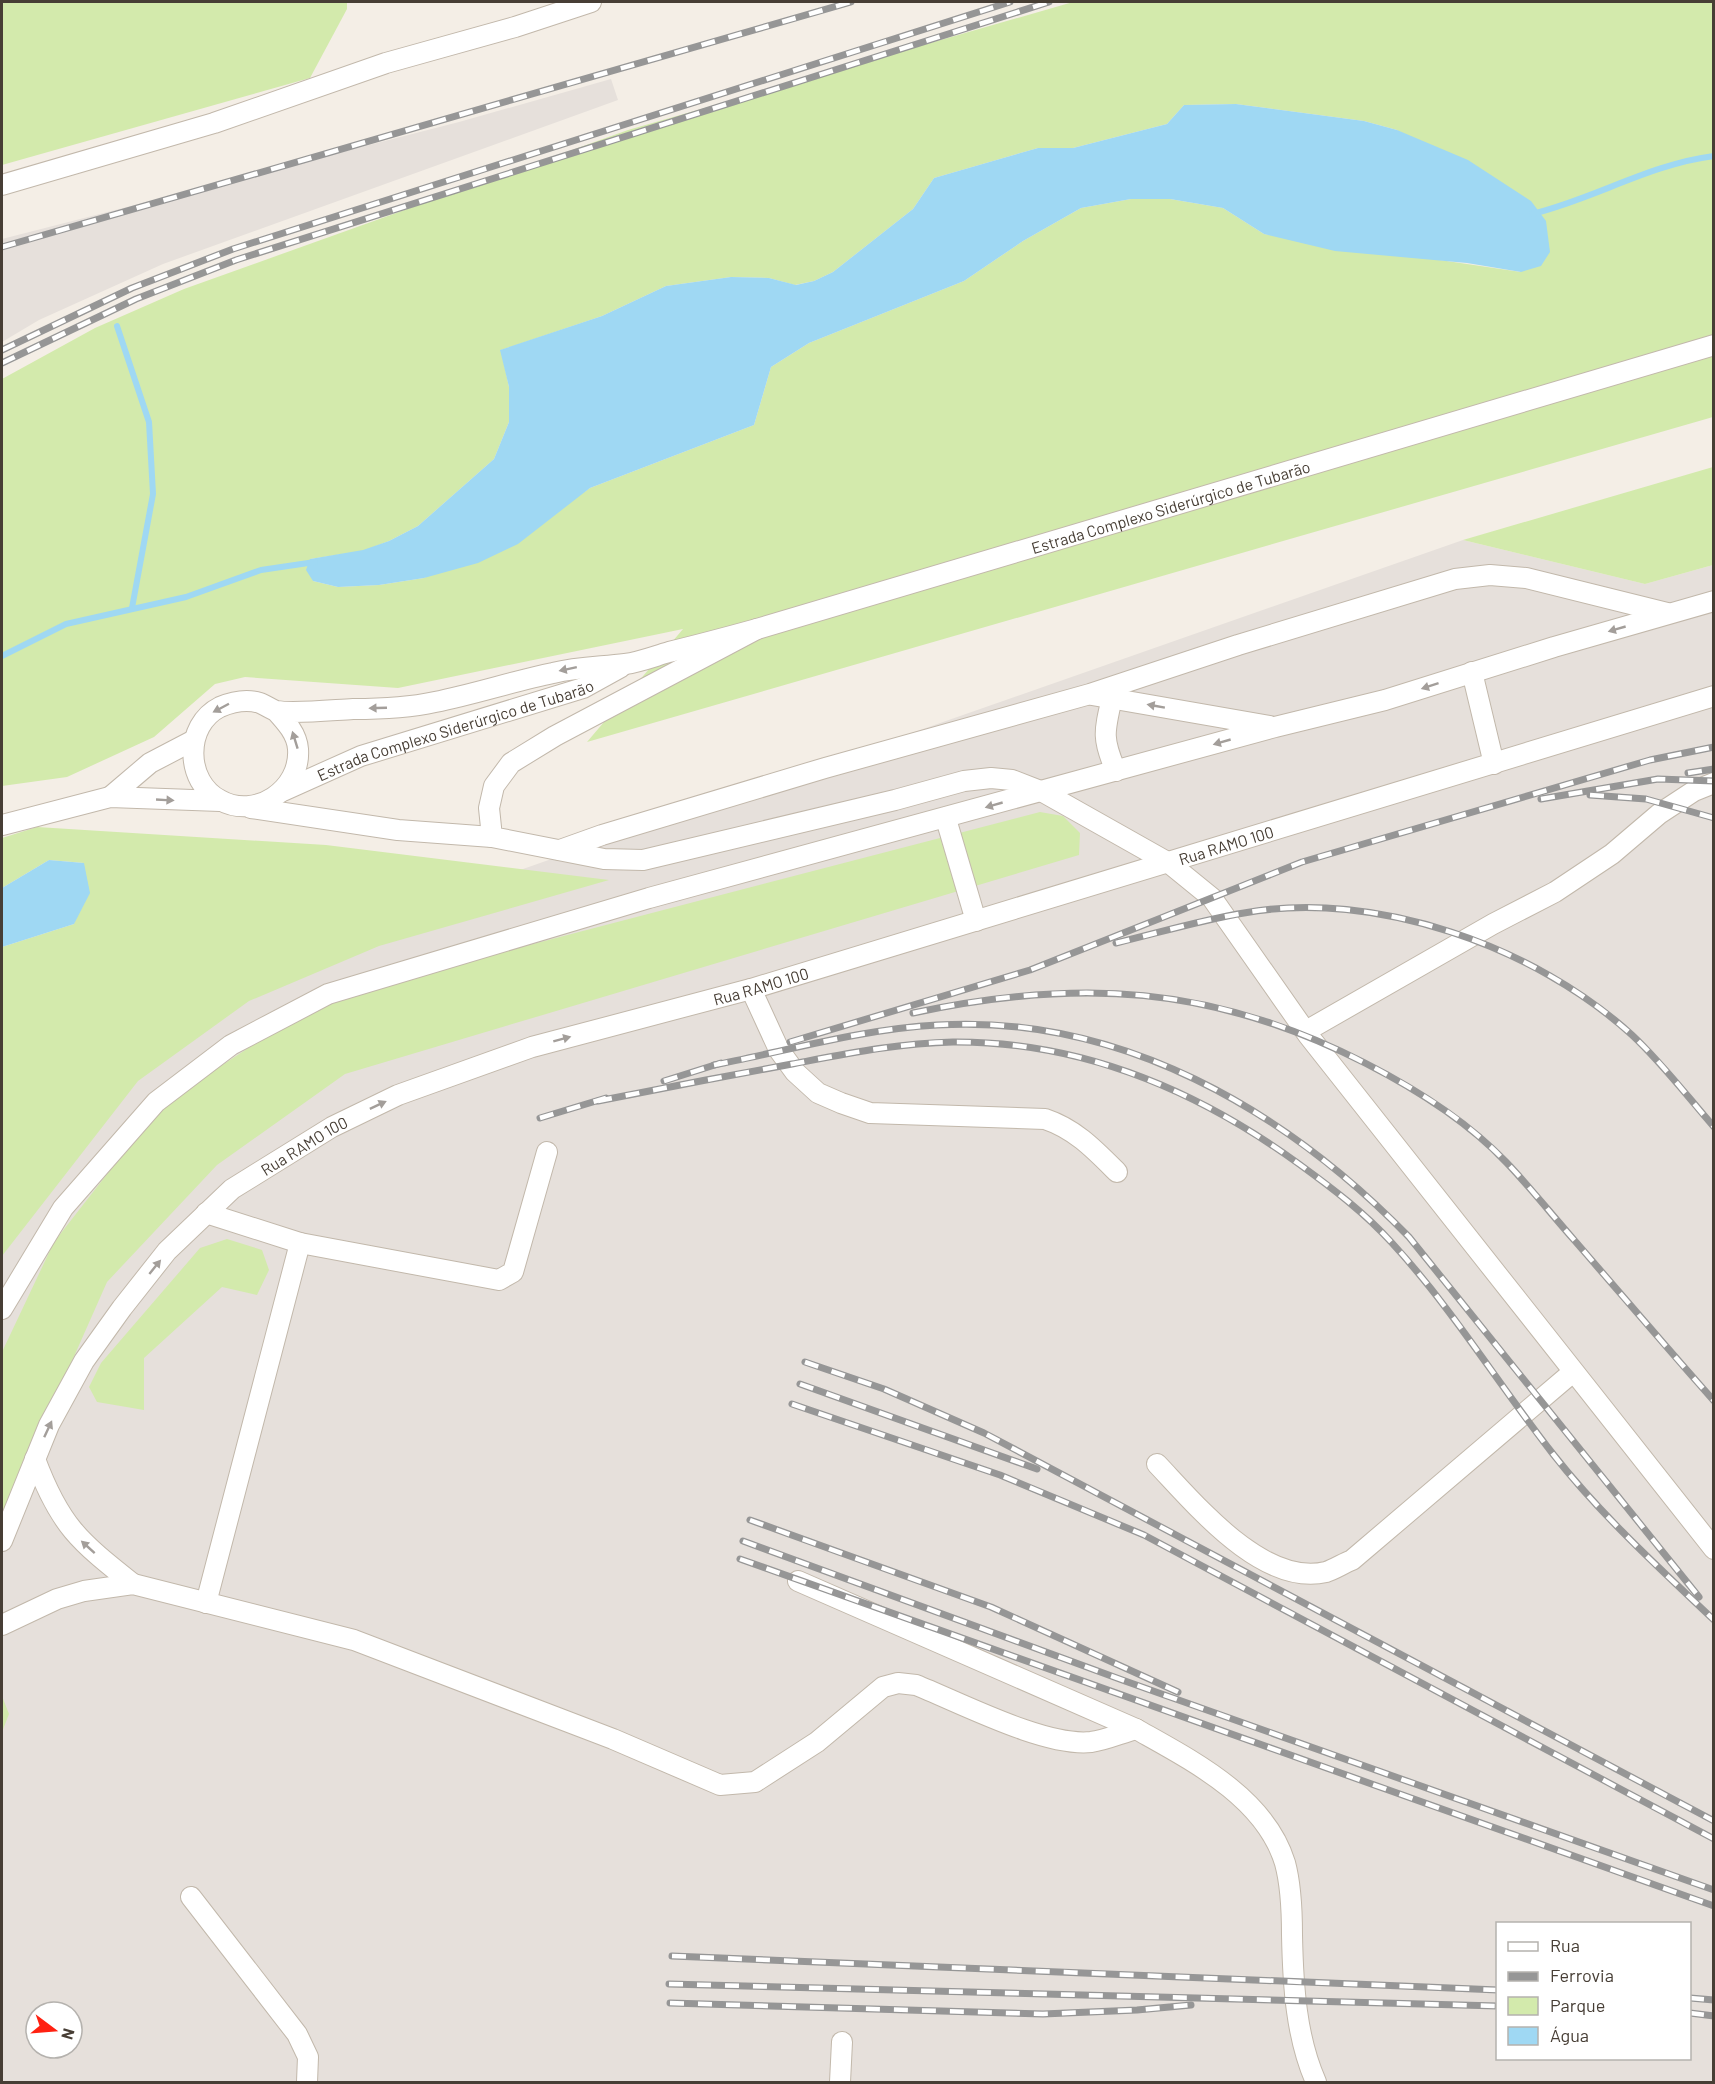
<svg xmlns="http://www.w3.org/2000/svg" width="1715" height="2084" viewBox="0 0 1715 2084" font-family="Barlow,sans-serif">
<style>
.industrial{fill:#e6e0db;fill-rule:evenodd}
.green{fill:#d3eaac;fill-rule:evenodd}
.water{fill:#9fd8f3}
.lines{fill:none;stroke-linecap:round;stroke-linejoin:round}
.stream{stroke:#9fd8f3;stroke-width:6}
.minor-casing{stroke:#c2b8ab;stroke-width:22}
.minor{stroke:#fff;stroke-width:20}
.rail-casing{stroke:#969696;stroke-width:7}
.rail{stroke:#fff;stroke-width:4.5;stroke-dasharray:14;stroke-linecap:butt}
.oneway{fill:#a39e9a}
.labels{text-anchor:middle;dominant-baseline:central;stroke-width:4.5;stroke-linejoin:round;paint-order:stroke}
.street-label{font-size:16px;fill:#473e35;stroke:#fff}
</style>
<rect width="100%" height="100%" fill="#f4eee6"/>
<!-- industrial -->
<g class="industrial">
<path d="M611,79L618,100L163,264L39,320L2,342V239L459,122Z"/>
<path d="M1463,540L1645,584L1713,565V2082H2V1205L180,989ZM1498,1924H1690V2058H1498ZM36,2012H72V2048H36Z"/>
</g>
<!-- green -->
<g class="green">
<path d="M2,2H347V9L310,78L2,165Z"/>
<path d="M1073,2H1713V417L587,742L683,629L398,688L245,677L215,684L154,737L67,777L2,786V379L95,328L184,289L628,130ZM1236,104L1364,121L1397,130L1521,272L1264,234L1223,208L1170,199H1131L1081,208L1023,241L964,281L809,343L771,367L754,425L590,488L564,506L424,578L379,585L338,587L313,581L310,559L363,551L389,541L418,526L494,459L509,422V387L501,350L602,316L666,286L731,277L769,278L795,285L814,281L833,272L913,209L934,178L1038,148H1073L1167,124L1184,105Z"/>
<path d="M1713,467V565L1645,584L1463,540Z"/>
<path d="M1040,812L1063,816L1080,833L1079,855L345,1074L217,1165L107,1282L2,1519V1352L54,1242L161,1105L325,998Z"/>
<path d="M37,827L326,845L609,880L379,946L249,1001L138,1081L2,1256V947L74,924L84,863L49,860L2,888V838Z"/>
<path d="M227,1239L262,1250L269,1270L257,1295L222,1287L144,1358V1410L97,1402L89,1387L101,1363L200,1248Z"/>
<path d="M2,1696L9,1714L2,1732Z"/>
</g>
<!-- water -->
<g class="water">
<path d="M1236,104L1364,121L1397,130L1468,160L1531,201L1546,221L1550,252L1541,266L1521,272L1467,263L1335,251L1264,234L1223,208L1170,199H1131L1081,208L1023,241L964,281L809,343L771,367L754,425L590,488L518,544L478,563L424,578L379,585L338,587L313,581L306,570L310,559L363,550L389,541L418,526L494,459L509,422V387L500,350L602,316L666,286L731,277L769,278L796,285L814,281L833,272L913,209L934,178L1038,148H1073L1167,124L1184,105Z"/>
<path d="M49,860L84,863L90,893L74,924L2,947V888Z"/>
</g>
<g class="lines">
<!-- stream -->
<g class="stream">
<path d="M1532,214C1594,199 1650,164 1714,156"/>
<path d="M117,326L149,422L153,494L132,608"/>
<path d="M2,656L66,624L186,597L261,570L315,562"/>
</g>
<!-- minor casing -->
<g class="minor-casing">
<g id="minor">
<path d="M2,185L214,123L386,63L515,27L591,2"/>
<path d="M757,629L555,736L511,763L494,786L489,808L492,837L604,859L643,860L895,800L964,781L991,778L1012,780L1043,792L1169,863L1212,898L1308,1035L1714,1549"/>
<path d="M1472,672L1494,764"/>
<path d="M1092,695L1270,726"/>
<path d="M1112,698C1104,732 1102,739 1116,771"/>
<path id="s1" d="M276,711C286,722 297,734 298,749C301,790 255,820 220,800C185,782 184,725 220,707C232,702 247,699 260,703C265,705 271,709 276,711C295,714 333,710 353,709C380,709 408,708 435,702C475,694 514,681 553,673C578,667 601,667 625,664C640,662 655,656 669,652C698,645 728,637 757,629L1714,345"/>
<path id="s2" d="M283,791L361,756L583,688L621,667"/>
<path d="M110,797L150,763L194,740"/>
<path d="M251,808L398,830L492,837"/>
<path d="M946,819L976,921"/>
<path d="M2,825L110,797L220,801"/>
<path d="M560,850L602,835L825,768L1090,694L1238,645L1455,579L1490,575L1526,578L1667,613"/>
<path d="M751,989L779,1050L795,1072L818,1093L841,1103L870,1113L1045,1119C1075,1129 1094,1149 1117,1172"/>
<path d="M1306,1031L1493,924L1555,892L1612,854L1659,814L1694,791L1714,783"/>
<path d="M206,1213L300,1243"/>
<path d="M2,1309L63,1208L156,1102L231,1045L328,994L649,898L1275,727L1385,700L1554,647L1714,601"/>
<path d="M35,1459C60,1526 79,1541 133,1584"/>
<path d="M1157,1464C1196,1505 1263,1587 1326,1572C1335,1569 1344,1563 1352,1560L1573,1372"/>
<path id="s3" d="M2,1541L49,1425L84,1361L122,1308L167,1251L232,1189L332,1127L398,1095L532,1047L751,989L1714,696"/>
<path d="M798,1581L1136,1729C1191,1760 1265,1797 1285,1863C1291,1885 1292,1912 1292,1935C1293,1985 1296,2037 1316,2082"/>
<path d="M206,1603L300,1243L499,1280L513,1272L547,1152"/>
<path d="M2,1625L57,1599L84,1591L133,1584L354,1640L613,1739L720,1785L755,1782L817,1742L883,1687L898,1683L916,1685C961,1703 1045,1747 1091,1742C1106,1740 1121,1733 1136,1729"/>
<path d="M191,1897L297,2034L308,2057L307,2082"/>
<path d="M840,2082L842,2042"/>
</g>
</g>
<!-- minor -->
<use href="#minor" class="minor"/>
<!-- rail casing -->
<g class="rail-casing">
<g id="rail">
<path d="M2,247L851,2"/>
<path d="M2,350L132,288L233,249L1010,2"/>
<path d="M2,363L136,299L236,260L1049,2"/>
<path d="M1688,773L1714,769"/>
<path d="M1590,795L1646,799L1714,818"/>
<path d="M1541,799L1658,779L1714,781"/>
<path d="M1116,943C1158,933 1201,920 1244,913C1375,889 1536,947 1632,1035C1662,1063 1687,1096 1714,1127"/>
<path d="M913,1013C1079,978 1212,985 1365,1063C1416,1089 1466,1120 1506,1162C1530,1187 1552,1215 1575,1241C1621,1294 1667,1348 1714,1401"/>
<path d="M790,1042L1030,970L1302,862L1650,760L1714,747"/>
<path d="M714,1065C787,1051 862,1029 937,1025C1120,1014 1285,1110 1409,1237L1699,1597"/>
<path d="M664,1081L721,1063"/>
<path d="M598,1101C663,1088 727,1076 792,1064C845,1054 898,1043 953,1042C1081,1041 1197,1090 1299,1164C1332,1188 1365,1213 1392,1243C1452,1308 1499,1385 1553,1454C1600,1514 1658,1567 1714,1620"/>
<path d="M540,1118L606,1098"/>
<path d="M805,1362L884,1389L984,1433L1714,1821"/>
<path d="M800,1384L1037,1469"/>
<path d="M792,1404L1000,1475L1144,1535L1714,1839"/>
<path d="M750,1520L991,1607L1178,1692"/>
<path d="M743,1541L1125,1681L1714,1890"/>
<path d="M740,1559L1714,1906"/>
<path d="M672,1956L1498,1990"/>
<path d="M669,1984L1498,2006"/>
<path d="M1690,1998L1714,2000"/>
<path d="M670,2003L1043,2014L1137,2010L1191,2005"/>
<path d="M1690,2013L1714,2016"/>
</g>
</g>
<!-- rail -->
<use href="#rail" class="rail"/>
</g>
<!-- one-way arrows -->
<defs><path id="oneway-solid" d="M-6-.8H1V-3.2L6.5 0L1 3.2V.8H-6Z" transform="scale(1.5)"/></defs>
<g class="oneway">
<use href="#oneway-solid" transform="translate(1617 629) rotate(164)"/>
<use href="#oneway-solid" transform="translate(568 669) rotate(168)"/>
<use href="#oneway-solid" transform="translate(1430 686) rotate(162)"/>
<use href="#oneway-solid" transform="translate(1156 706) rotate(-170)"/>
<use href="#oneway-solid" transform="translate(221 708) rotate(152)"/>
<use href="#oneway-solid" transform="translate(378 708) rotate(178)"/>
<use href="#oneway-solid" transform="translate(295 740) rotate(-107)"/>
<use href="#oneway-solid" transform="translate(1222 742) rotate(164)"/>
<use href="#oneway-solid" transform="translate(165 800) rotate(3)"/>
<use href="#oneway-solid" transform="translate(994 805) rotate(164)"/>
<use href="#oneway-solid" transform="translate(562 1039) rotate(-15)"/>
<use href="#oneway-solid" transform="translate(378 1105) rotate(-25)"/>
<use href="#oneway-solid" transform="translate(155 1267) rotate(-51)"/>
<use href="#oneway-solid" transform="translate(48 1429) rotate(-65)"/>
<use href="#oneway-solid" transform="translate(88 1547) rotate(-138)"/>
</g>
<g class="labels">
<!-- street labels -->
<g class="street-label">
<text stroke="none"><textPath href="#s1" startOffset="1251">Estrada Complexo Siderúrgico de Tubarão</textPath></text>
<text stroke="none"><textPath href="#s2" startOffset="183">Estrada Complexo Siderúrgico de Tubarão</textPath></text>
<text stroke="none"><textPath href="#s3" startOffset="1482">Rua RAMO 100</textPath></text>
<text stroke="none"><textPath href="#s3" startOffset="996">Rua RAMO 100</textPath></text>
<text stroke="none"><textPath href="#s3" startOffset="510">Rua RAMO 100</textPath></text>
</g>
</g>
<!-- border -->
<rect width="1715" height="2084" fill="none" stroke="#473e35" stroke-width="6"/>
<!-- legend -->
<rect x="1496" y="1922" width="195" height="138" fill="#ffffff" stroke="#b5b2ae" stroke-width="1.5"/>
<rect x="1508" y="1942" width="30" height="9" fill="#ffffff" stroke="#b5b2ae" stroke-width="1.5"/>
<text x="1550" y="1952" font-size="18" fill="#473e35">Rua</text>
<rect x="1508" y="1972" width="30" height="9" fill="#969696" stroke="#b5b2ae" stroke-width="1.5"/>
<text x="1550" y="1982" font-size="18" fill="#473e35">Ferrovia</text>
<rect x="1508" y="1997" width="30" height="18" fill="#d3eaac" stroke="#b5b2ae" stroke-width="1.5"/>
<text x="1550" y="2012" font-size="18" fill="#473e35">Parque</text>
<rect x="1508" y="2027" width="30" height="18" fill="#9fd8f3" stroke="#b5b2ae" stroke-width="1.5"/>
<text x="1550" y="2042" font-size="18" fill="#473e35">Água</text>
<!-- north arrow -->
<g transform="translate(54 2030) rotate(106)"><circle r="28" fill="#ffffff" stroke="#b5b2ae" stroke-width="1.5"/>
<path d="M0-4.5L10 22L0 15L-10 22Z" fill="#ff2111"/>
<text y="-9" font-size="16" font-weight="bold" text-anchor="middle" fill="#473e35">N</text>
</g>
</svg>
